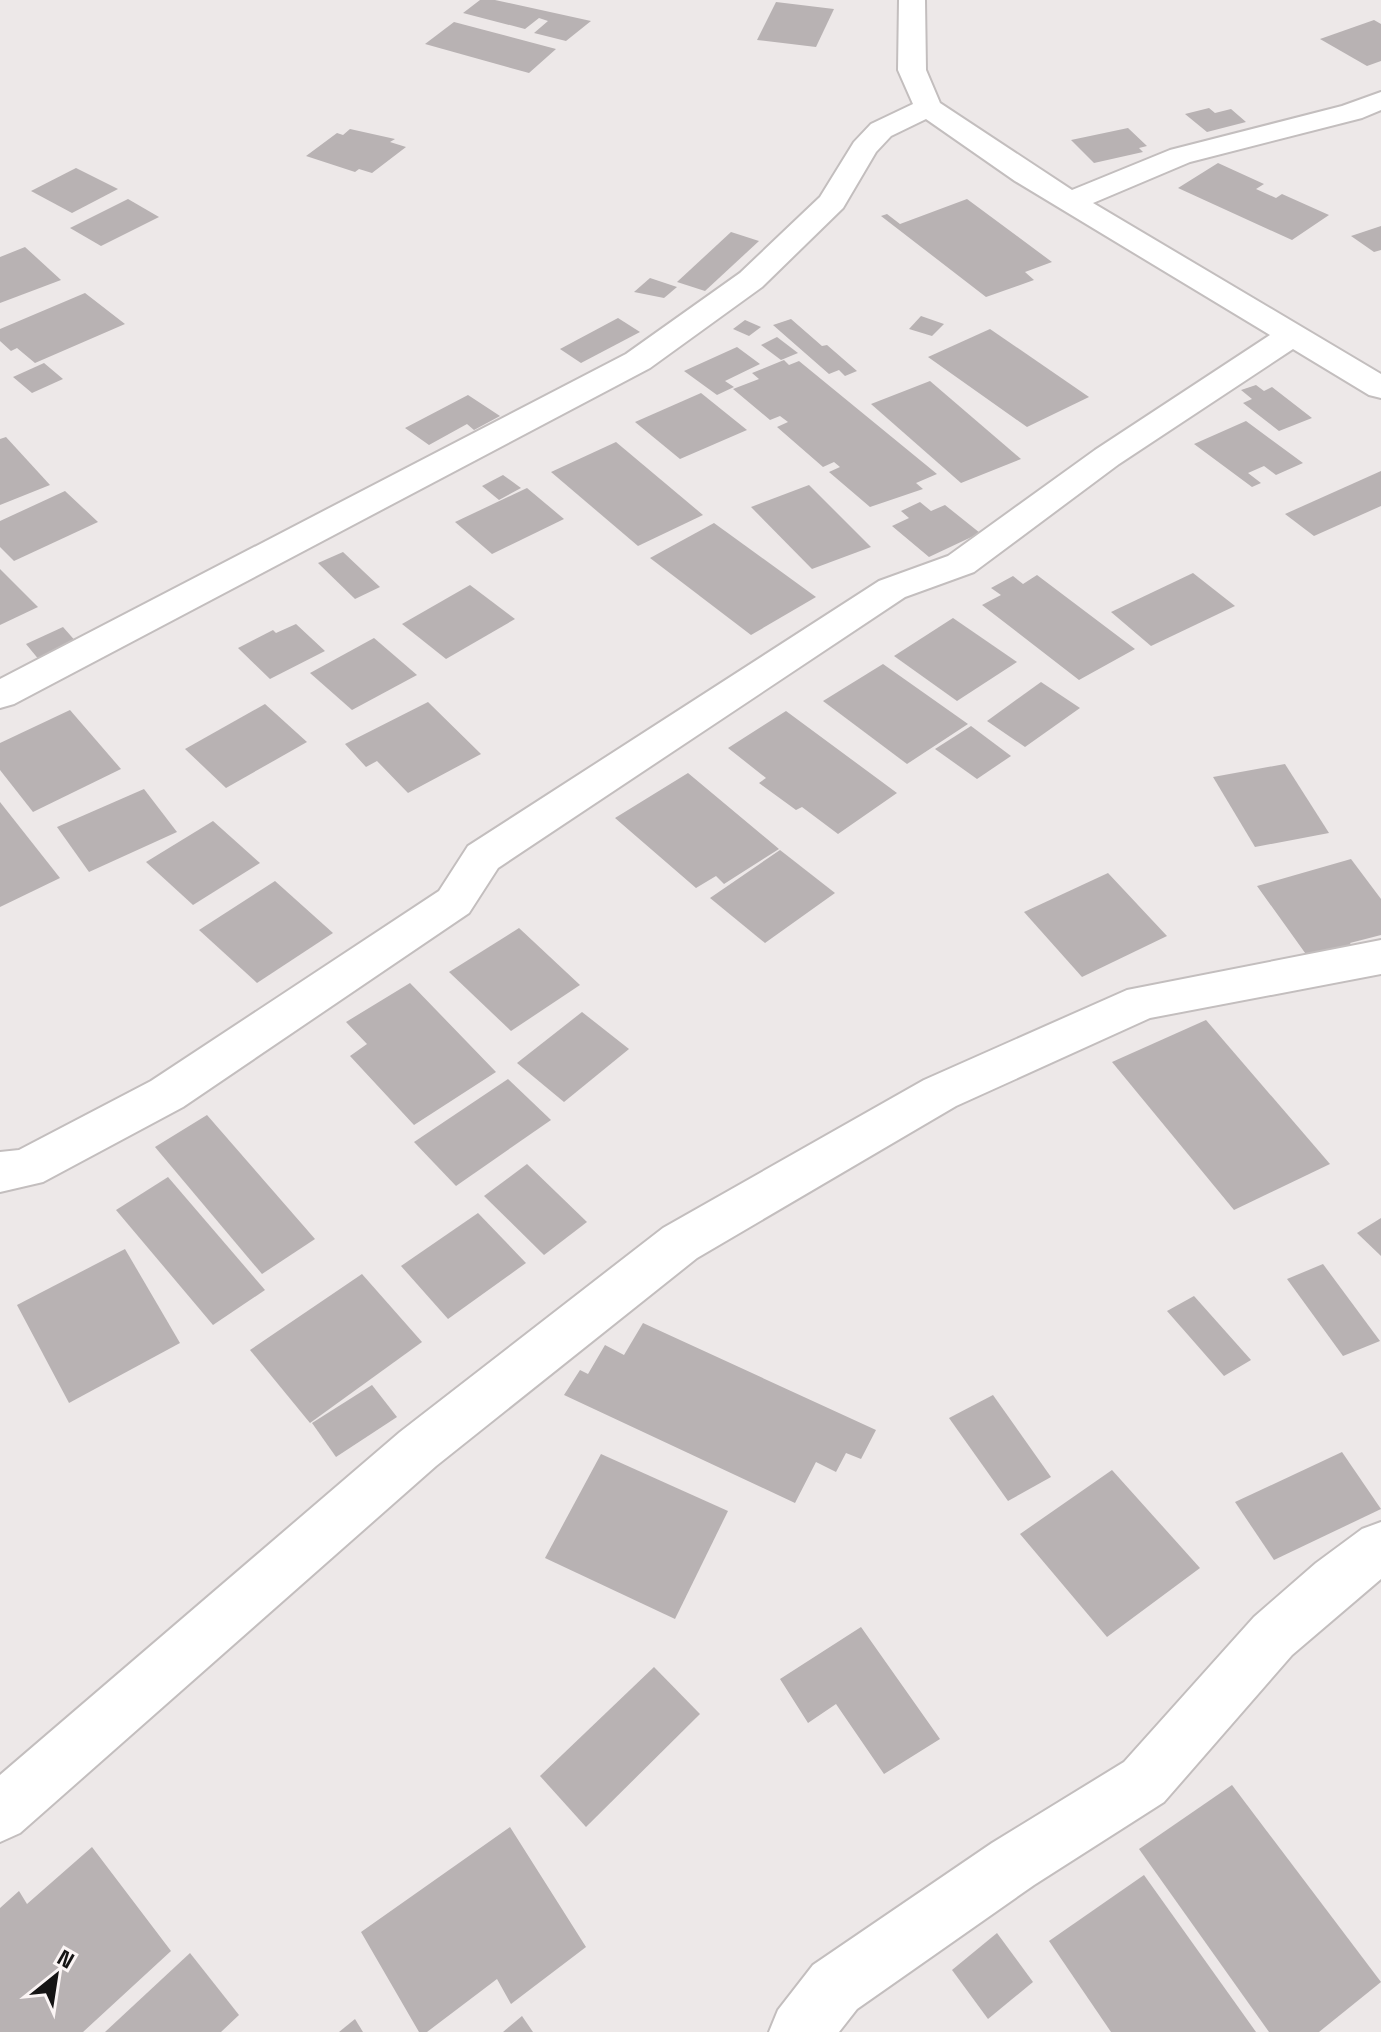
<svg xmlns="http://www.w3.org/2000/svg" width="1381" height="2032" viewBox="0 0 1381 2032" font-family="'Space Grotesk',sans-serif">
<style>
.building{fill:#b8b2b3}
.lines{fill:none;stroke-linecap:round;stroke-linejoin:round}
.minor-casing{stroke:#c3bebe;stroke-width:4}
.minor{fill:#fff;fill-rule:evenodd}
</style>
<rect width="100%" height="100%" fill="#ede8e8"/>
<!-- building -->
<g class="building">
<path d="M480,0H495L591,21L566,41L534,33L548,21L539,18L525,29L463,13Z"/>
<path d="M776,2L834,9L816,47L757,40Z"/>
<path d="M1374,20L1381,24V61L1367,66L1320,39Z"/>
<path d="M454,22L556,49L529,73L425,44Z"/>
<path d="M1209,108L1215,113L1231,109L1246,122L1207,132L1185,114Z"/>
<path d="M1128,128L1147,146L1139,148L1143,152L1094,163L1071,140Z"/>
<path d="M350,129L395,139L390,142L406,147L372,173L359,169L355,172L306,156L337,133L343,135Z"/>
<path d="M1218,163L1264,184L1256,189L1276,198L1282,194L1329,215L1292,240L1178,188Z"/>
<path d="M76,168L118,189L72,213L31,191Z"/>
<path d="M128,199L159,217L101,246L70,228Z"/>
<path d="M967,199L1052,262L1025,272L1034,280L986,297L881,216L887,214L900,224Z"/>
<path d="M1381,226V250L1374,252L1351,236Z"/>
<path d="M731,232L759,241L705,291L677,282Z"/>
<path d="M25,247L61,280L0,303V257Z"/>
<path d="M650,278L677,287L664,298L634,292Z"/>
<path d="M85,293L125,324L35,363L17,348L11,351L0,341V329Z"/>
<path d="M921,316L944,324L932,336L909,329Z"/>
<path d="M618,318L640,332L581,363L560,349Z"/>
<path d="M791,319L822,346L827,345L857,371L845,376L839,370L829,374L773,325Z"/>
<path d="M745,320L761,327L749,336L733,329Z"/>
<path d="M990,329L1089,397L1027,427L928,357Z"/>
<path d="M777,337L798,353L781,360L761,345Z"/>
<path d="M737,347L760,364L725,381L734,387L717,395L684,371Z"/>
<path d="M784,360L789,365L799,361L937,474L916,483L923,489L870,507L829,472L840,467L834,462L823,467L777,427L788,422L780,416L770,420L733,389L759,379L752,373Z"/>
<path d="M44,363L63,379L32,393L13,377Z"/>
<path d="M930,381L1021,459L961,483L871,404Z"/>
<path d="M1256,385L1264,391L1272,387L1312,418L1279,431L1243,403L1252,399L1241,390Z"/>
<path d="M701,393L747,430L680,459L635,422Z"/>
<path d="M468,395L500,416L474,430L467,424L429,445L405,428Z"/>
<path d="M1246,421L1303,463L1276,475L1264,466L1248,473L1261,483L1252,487L1194,444Z"/>
<path d="M6,437L50,485L0,505V439Z"/>
<path d="M616,442L703,515L638,546L551,472Z"/>
<path d="M1381,471V506L1314,536L1285,514Z"/>
<path d="M503,475L521,488L499,500L482,486Z"/>
<path d="M809,485L871,547L812,569L751,507Z"/>
<path d="M527,488L564,519L492,554L455,522Z"/>
<path d="M65,491L98,522L14,561L0,547V521Z"/>
<path d="M920,502L931,511L945,505L980,533L929,557L892,526L909,518L901,511Z"/>
<path d="M714,523L816,597L751,635L650,558Z"/>
<path d="M343,552L380,587L355,599L318,563Z"/>
<path d="M0,569L38,607L0,625Z"/>
<path d="M1193,573L1235,606L1151,646L1111,612Z"/>
<path d="M1037,575L1135,649L1079,680L982,605L1001,595L991,588L1013,576L1023,584Z"/>
<path d="M470,585L515,619L446,659L402,624Z"/>
<path d="M953,618L1017,662L957,701L894,656Z"/>
<path d="M296,624L325,651L270,679L238,648L273,630L276,633Z"/>
<path d="M63,627L78,644L40,661L26,644Z"/>
<path d="M374,638L417,675L352,710L310,673Z"/>
<path d="M883,664L968,724L907,764L823,701Z"/>
<path d="M1041,682L1080,708L1025,747L987,721Z"/>
<path d="M428,702L481,754L408,793L377,761L366,767L345,744Z"/>
<path d="M265,704L307,742L226,788L185,749Z"/>
<path d="M70,710L121,769L33,812L0,770V743Z"/>
<path d="M786,711L897,793L838,834L802,807L796,810L759,783L766,778L728,748Z"/>
<path d="M971,726L1011,756L977,779L935,749Z"/>
<path d="M1285,764L1329,833L1255,847L1213,777Z"/>
<path d="M688,773L779,849L724,884L716,876L696,888L615,818Z"/>
<path d="M144,789L177,832L89,872L57,827Z"/>
<path d="M0,802L60,878L0,907Z"/>
<path d="M213,821L260,863L193,905L146,862Z"/>
<path d="M780,850L835,893L765,943L710,898Z"/>
<path d="M1351,859L1381,899V935L1350,943L1356,951L1313,964L1257,886Z"/>
<path d="M1108,873L1167,936L1082,977L1024,912Z"/>
<path d="M275,881L333,933L257,983L199,930Z"/>
<path d="M519,928L580,985L511,1031L449,972Z"/>
<path d="M410,983L496,1072L414,1125L350,1056L367,1044L346,1022Z"/>
<path d="M582,1012L629,1049L564,1102L517,1063Z"/>
<path d="M1206,1020L1330,1164L1234,1210L1112,1062Z"/>
<path d="M508,1079L551,1120L456,1186L414,1142Z"/>
<path d="M207,1115L315,1239L262,1274L155,1147Z"/>
<path d="M527,1164L587,1222L544,1255L484,1196Z"/>
<path d="M168,1177L265,1290L213,1325L116,1210Z"/>
<path d="M478,1213L526,1263L448,1319L401,1266Z"/>
<path d="M1381,1218V1256L1357,1233Z"/>
<path d="M125,1249L180,1343L69,1403L17,1305Z"/>
<path d="M1323,1264L1380,1341L1343,1356L1287,1279Z"/>
<path d="M362,1274L422,1342L310,1423L250,1350Z"/>
<path d="M1194,1296L1251,1360L1224,1376L1167,1311Z"/>
<path d="M643,1323L876,1430L861,1459L846,1453L836,1472L816,1462L795,1503L564,1395L580,1370L588,1374L605,1345L624,1355Z"/>
<path d="M372,1385L397,1417L336,1457L312,1423Z"/>
<path d="M993,1395L1051,1477L1008,1501L949,1418Z"/>
<path d="M1342,1452L1381,1509L1274,1560L1235,1502Z"/>
<path d="M601,1454L728,1511L675,1619L545,1558Z"/>
<path d="M1112,1470L1200,1568L1107,1637L1020,1534Z"/>
<path d="M861,1627L940,1739L884,1774L836,1704L808,1723L780,1679Z"/>
<path d="M654,1667L700,1714L586,1827L540,1776Z"/>
<path d="M1232,1785L1381,1982L1319,2032H1269L1139,1849Z"/>
<path d="M510,1827L586,1947L511,2004L497,1979L427,2032H419L361,1932Z"/>
<path d="M92,1847L171,1951L83,2032H0V1908L19,1891L27,1904Z"/>
<path d="M1144,1875L1256,2032H1111L1049,1941Z"/>
<path d="M997,1933L1033,1982L988,2019L952,1970Z"/>
<path d="M190,1953L239,2015L221,2032H105Z"/>
<path d="M522,2016L533,2032H503Z"/>
<path d="M355,2019L363,2032H339Z"/>
</g>
<g class="lines">
<!-- minor casing -->
<g class="minor-casing">
<g id="minor">
<path d="M899,0H925L926,70L940,103L1072,190L1170,150L1342,106L1381,92V110L1362,118L1190,162L1093,203L1381,374V398L1369,395L1293,349L1119,464L974,572L905,597L498,868L469,913L183,1107L43,1182L0,1192V1152L19,1150L151,1081L439,891L468,846L879,581L948,556L1095,450L1270,335L1015,181L926,119L891,136L876,152L843,208L762,287L650,368L14,704L0,708V679L626,354L740,273L820,197L854,142L871,124L913,104L898,70Z"/>
<path d="M1381,940V974L1150,1018L956,1106L697,1258L436,1466L20,1833L0,1842V1775L400,1432L663,1228L924,1080L1127,990Z"/>
<path d="M1381,1522V1579L1292,1655L1164,1802L1034,1885L857,2009L839,2032H769L778,2010L813,1965L992,1843L1124,1762L1254,1617L1316,1563L1362,1529Z"/>
</g>
</g>
<!-- minor -->
<use href="#minor" class="minor"/>
</g>
<!-- north arrow -->
<g transform="translate(56 1976) rotate(30)" stroke="#fbf5f5" stroke-width="6" paint-order="stroke">
<path d="M0-6L14 30L0 20L-14 30Z" fill="#151414"/>
<text y="-12" font-size="22" font-weight="bold" text-anchor="middle" fill="#151414">N</text>
</g>
</svg>
